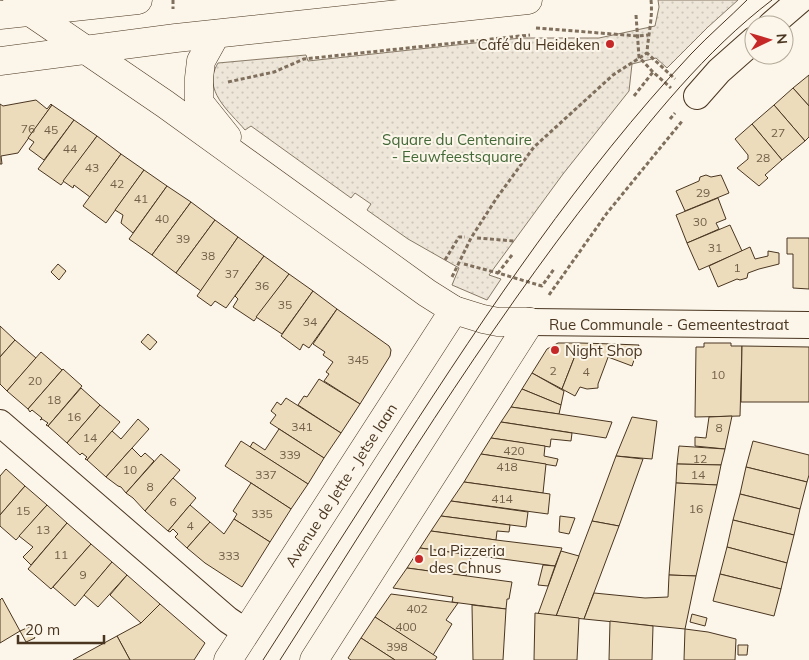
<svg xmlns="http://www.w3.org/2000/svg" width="809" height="660" viewBox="0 0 809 660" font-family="Mulish,sans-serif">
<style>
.park{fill:url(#park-dots);stroke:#887966}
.building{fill:#ecdcbc;stroke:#4a3520}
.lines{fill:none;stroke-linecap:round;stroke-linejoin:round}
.minor-casing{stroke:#4a3520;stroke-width:28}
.tertiary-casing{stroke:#4a3520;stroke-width:29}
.secondary-casing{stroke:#4a3520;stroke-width:29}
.path{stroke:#7f6f5c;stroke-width:3;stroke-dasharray:4 2.5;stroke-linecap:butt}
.minor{stroke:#fbf6e9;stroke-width:26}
.tertiary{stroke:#fbf6e9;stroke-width:28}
.secondary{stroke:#fbf6e9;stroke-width:28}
.tram{stroke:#4a3520;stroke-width:1}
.poi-dot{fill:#c62828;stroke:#fbf6e9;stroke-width:2}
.labels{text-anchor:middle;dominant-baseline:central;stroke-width:4;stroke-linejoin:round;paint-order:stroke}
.number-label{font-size:12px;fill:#725f47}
.poi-label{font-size:15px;fill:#4a3520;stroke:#fbf6e9;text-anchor:start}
.park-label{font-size:15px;fill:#436837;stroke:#fbf6e9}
.street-label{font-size:15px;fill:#4a3520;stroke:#fbf6e9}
</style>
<defs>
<pattern id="park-dots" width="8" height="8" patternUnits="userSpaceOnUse" patternTransform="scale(1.25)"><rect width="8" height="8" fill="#ede6d9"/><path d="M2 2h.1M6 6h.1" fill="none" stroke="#cdc6ba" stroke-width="1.8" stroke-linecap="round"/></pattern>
</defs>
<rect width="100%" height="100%" fill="#fbf6e9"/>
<!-- park -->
<path class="park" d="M658,0H738L708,27L667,68L656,58L632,64L629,91L563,174L489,275L501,279L487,300L452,285L459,268L408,239L367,210L371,204L355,193L351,198L251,126L245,130C230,112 201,90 218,63L306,55L308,61L521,38H599L655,26L659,7Z"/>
<!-- building -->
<g class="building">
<path d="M809,75V106L793,88Z"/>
<path d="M793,88L809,106V137L805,141L774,105Z"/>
<path d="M36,100L47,109L51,104L52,105L18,153L1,156L2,164H0V104L3,106Z"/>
<path d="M52,105L74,120L44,160L29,149L34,142L28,138Z"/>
<path d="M774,105L805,141L782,160L752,124Z"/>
<path d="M74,120L97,136L61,185L38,169Z"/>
<path d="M752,124L782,160L765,175L768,178L759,186L737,168L748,159V155L735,139Z"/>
<path d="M97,136L121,154L90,197L74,185L73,188L63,181Z"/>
<path d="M121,154L144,170L106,223L83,206Z"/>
<path d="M144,170L167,186L133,233L121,223L123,215L115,210Z"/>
<path d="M706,175L711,177L721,175L729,193L685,211L676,191L699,181L700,177Z"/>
<path d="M167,186L191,202L152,255L129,239Z"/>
<path d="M718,198L726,219L716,223L719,229L687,243L676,215Z"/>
<path d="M191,202L215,220L176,273L152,255Z"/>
<path d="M215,220L238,237L201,291L176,273Z"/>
<path d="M730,225L742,251L699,270L687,243Z"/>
<path d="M238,237L264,256L226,308L215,301L211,306L197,296Z"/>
<path d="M787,238H809V289L793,288V254H787Z"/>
<path d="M750,247L755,259L768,256V251L779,253V264L759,269L748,273L747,278L740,280L737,279L718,287L709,266Z"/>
<path d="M264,256L289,274L254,321L233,307L238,299L235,296Z"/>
<path d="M58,264L66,271L59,280L51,272Z"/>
<path d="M289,274L313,291L282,334L256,317Z"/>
<path d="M313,291L337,309L309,348L303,344L300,350L281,336Z"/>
<path d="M337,309L389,346L391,350L390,356L360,404L324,381L329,374L326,372L333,362L323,355L325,352L313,344Z"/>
<path d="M0,326L15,340L0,357Z"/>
<path d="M148,334L157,342L150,350L141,342Z"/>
<path d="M15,340L36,358L7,391L0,384V357Z"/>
<path d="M558,343H580L562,389L532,373L547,349Z"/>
<path d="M580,343L613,344L598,384V388L587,389L580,387L575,396L562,389Z"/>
<path d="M704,343H731V346H742L740,416L695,417L696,347H704Z"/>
<path d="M613,344L639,345L632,366L608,357Z"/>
<path d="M742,346L809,347V402H741Z"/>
<path d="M41,352L62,370L28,409L7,391Z"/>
<path d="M63,369L82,386L48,426L46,425L48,423L42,419L40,420L42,418L32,410L30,412L28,409Z"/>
<path d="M532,373L564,391L561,405L522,389Z"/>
<path d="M319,379L360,404L341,433L298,405L304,396L307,397Z"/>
<path d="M81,388L100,405L67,443L48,426Z"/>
<path d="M522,389L561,405L559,414L511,407Z"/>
<path d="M286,398L341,433L324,458L270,423L276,415L271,411L277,402L281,405Z"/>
<path d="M100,405L120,422L87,460L85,459L87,457L82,453L80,455L67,443Z"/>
<path d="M511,407L559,414L612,422L606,438L501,422Z"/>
<path d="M732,416L725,449L695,446V437L706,438L709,417Z"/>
<path d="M632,417L657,421L652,459L616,456Z"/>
<path d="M138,419L149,429L106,477L87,460L112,431L121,439Z"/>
<path d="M501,422L572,433L571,441L551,439L550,447L491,438Z"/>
<path d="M279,429L324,458L308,484L250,447L253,442L265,450Z"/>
<path d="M491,438L545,446L544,456L558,459L556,466L481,454Z"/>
<path d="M241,441L308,484L291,509L225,466Z"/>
<path d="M753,441L809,455V475L807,482L746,467Z"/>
<path d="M679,446L725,449L721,465L677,464Z"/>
<path d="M132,448L141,457L145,453L154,461L126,493L121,487L118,486L106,477Z"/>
<path d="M161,454L180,470L145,511L133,498L126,493Z"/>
<path d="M481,454L546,464L543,493L464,482Z"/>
<path d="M616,456L643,459L619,526L592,521Z"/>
<path d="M677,464L721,465L717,485L676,483Z"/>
<path d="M746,467L807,482L800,509L740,494Z"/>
<path d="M6,469L25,486L0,515V476Z"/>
<path d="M173,478L196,498L168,531L145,511Z"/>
<path d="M464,482L550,494L548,514L451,501Z"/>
<path d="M251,483L291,509L270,542L234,519L237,514L233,511Z"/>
<path d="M676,483L717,485L696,576L669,575Z"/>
<path d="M25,486L47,505L16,540L0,526V515Z"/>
<path d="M740,494L800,509L794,535L733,520Z"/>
<path d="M451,501L528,512L526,527L441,516Z"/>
<path d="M47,505L67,523L31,565L23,557L33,547L19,536Z"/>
<path d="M190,505L210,522L187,548L175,537L178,534L173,529L170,532L168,531Z"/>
<path d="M441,516L510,525L509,532L497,531L496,540L431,531Z"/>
<path d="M560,516L575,518L569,534L559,532Z"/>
<path d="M234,519L270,542L242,587L205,563L187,548L210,522L224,534Z"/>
<path d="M733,520L794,535L787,563L727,547Z"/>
<path d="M592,521L619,526L584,619L556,616Z"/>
<path d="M67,523L91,544L51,589L28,569Z"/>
<path d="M431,531L496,540L562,548L555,566L420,548Z"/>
<path d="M91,544L112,562L75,606L53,587Z"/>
<path d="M727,547L787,563L781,589L720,574Z"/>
<path d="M420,548L471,555L470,570H467L466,576L407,568Z"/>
<path d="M561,551L579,556L556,616L538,614Z"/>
<path d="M112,562L127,575L98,607L84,595Z"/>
<path d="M543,565L555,566L548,586L538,585Z"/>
<path d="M407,568L512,582L509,599H507L506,609L452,602L453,597L393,588Z"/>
<path d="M720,574L781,589L774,616L713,601Z"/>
<path d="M127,575L160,604L141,623L110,595Z"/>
<path d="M669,575L696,576L685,629L584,619L594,593L645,598L668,597Z"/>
<path d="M391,594L458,603L446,620L452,624L433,655L375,617Z"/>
<path d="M2,598L20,631L0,643V600Z"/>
<path d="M160,604L205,643L194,660H130L117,636L141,623Z"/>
<path d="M472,605L506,609L503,660H473Z"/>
<path d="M535,613L579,618L577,660H534Z"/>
<path d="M692,614L707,618L705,626L690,622Z"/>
<path d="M375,617L437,657L435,660H395L361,638Z"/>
<path d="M610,621L653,626L652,660H609Z"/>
<path d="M29,627L35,638L26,642L20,631Z"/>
<path d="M685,629L708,632L736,639L735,660H684Z"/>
<path d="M117,636L130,660H73Z"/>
<path d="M361,638L395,660H351L348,658Z"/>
<path d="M738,645H748L747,655H738Z"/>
</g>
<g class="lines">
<!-- minor casing -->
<g class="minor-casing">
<g id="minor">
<path d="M771,25L800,0"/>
<path d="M697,96L719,71L754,40"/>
<path d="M530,322L809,325"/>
<path d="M0,423L228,620L246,632"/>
</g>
</g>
<!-- tertiary casing -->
<g class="tertiary-casing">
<g id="tertiary">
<path d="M17,3L165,104L427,293L454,310L483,319L498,322H530"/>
<path d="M216,34L201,61L199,78V102L227,137"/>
<path d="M228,660L454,310"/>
<path d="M314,660L530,322"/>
</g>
</g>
<!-- secondary casing -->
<g class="secondary-casing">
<g id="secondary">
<path d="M0,15L138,0"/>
<path d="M0,61L176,38L528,0"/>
</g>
</g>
<!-- path -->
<g class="path">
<path d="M173,0V9"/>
<path d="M651,0C653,18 648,35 647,53L675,79"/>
<path d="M636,15L639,57L653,72L671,88"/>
<path d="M536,28L638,36L648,35"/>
<path d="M228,82L274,72L304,59L530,35"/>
<path d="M634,96L653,72"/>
<path d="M670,119L675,113"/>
<path d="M477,238L514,241"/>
<path d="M512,255L498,273L542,286L554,269"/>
<path d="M445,260L459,237H465"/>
<path d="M464,264L498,273"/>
<path d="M452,277L471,238L496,199L534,147L613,75L647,53"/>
<path d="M549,295L607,213L683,120"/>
</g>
<!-- minor -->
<use href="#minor" class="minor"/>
<!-- tertiary -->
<use href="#tertiary" class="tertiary"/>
<!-- secondary -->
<use href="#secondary" class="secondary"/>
<!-- tram -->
<g class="tram">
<path d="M263,660C309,588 355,517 401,445C489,309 580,173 691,54C709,35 729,18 747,0"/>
<path d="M280,660C383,499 482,335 600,185C651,119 705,51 772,0"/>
</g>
</g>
<!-- markers -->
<g class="poi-dot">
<circle cx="610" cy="44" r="5"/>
<circle cx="555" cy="350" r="5"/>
<circle cx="419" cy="559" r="5"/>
</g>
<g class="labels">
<!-- number labels -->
<g class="number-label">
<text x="28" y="128">76</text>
<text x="51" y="129">45</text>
<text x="778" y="132">27</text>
<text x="70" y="148">44</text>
<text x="763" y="157">28</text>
<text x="92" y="167">43</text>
<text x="117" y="183">42</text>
<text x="703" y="192">29</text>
<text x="141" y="198">41</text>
<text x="162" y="218">40</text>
<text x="700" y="221">30</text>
<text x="183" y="238">39</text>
<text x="715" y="247">31</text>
<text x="208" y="255">38</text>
<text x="737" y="267">1</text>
<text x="232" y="273">37</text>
<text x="262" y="285">36</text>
<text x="285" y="304">35</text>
<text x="310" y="321">34</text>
<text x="358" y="359">345</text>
<text x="553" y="370">2</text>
<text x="586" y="371">4</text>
<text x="718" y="374">10</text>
<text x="35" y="380">20</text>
<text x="54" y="399">18</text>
<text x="74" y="416">16</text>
<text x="302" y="426">341</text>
<text x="719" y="427">8</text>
<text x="90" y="437">14</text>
<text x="514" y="450">420</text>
<text x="290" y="454">339</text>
<text x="700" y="458">12</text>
<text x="507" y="466">418</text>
<text x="130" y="469">10</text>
<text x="266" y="474">337</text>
<text x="698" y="474">14</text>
<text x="150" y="486">8</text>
<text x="502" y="498">414</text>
<text x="173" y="501">6</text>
<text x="696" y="508">16</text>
<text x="23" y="510">15</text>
<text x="262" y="513">335</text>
<text x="190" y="525">4</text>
<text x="43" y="529">13</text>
<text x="61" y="554">11</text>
<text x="229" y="555">333</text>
<text x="83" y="574">9</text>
<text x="417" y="608">402</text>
<text x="406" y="626">400</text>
<text x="397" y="646">398</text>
</g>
<!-- poi labels -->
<g class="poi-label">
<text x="600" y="44" text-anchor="end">Café du Heideken</text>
<text x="565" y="350">Night Shop</text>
<text x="429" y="550">La Pizzeria<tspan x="429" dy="17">des Chnus</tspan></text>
</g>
<!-- park labels -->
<g class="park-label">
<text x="457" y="139">Square du Centenaire<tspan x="457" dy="17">- Eeuwfeestsquare</tspan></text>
</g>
<!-- street labels -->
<g class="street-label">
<text x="669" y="324">Rue Communale - Gemeentestraat</text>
<text transform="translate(341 485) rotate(-57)">Avenue de Jette - Jetse laan</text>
</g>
</g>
<!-- north arrow -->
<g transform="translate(769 40) rotate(85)"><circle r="24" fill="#fbf6e9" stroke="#b4a999"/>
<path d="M0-4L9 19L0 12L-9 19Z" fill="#c62828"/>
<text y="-8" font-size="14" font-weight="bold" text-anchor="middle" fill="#4a3520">N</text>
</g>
<!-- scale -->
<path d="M18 635v8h86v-8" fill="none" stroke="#4a3520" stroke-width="2.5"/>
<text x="25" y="635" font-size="15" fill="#4a3520" stroke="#fbf6e9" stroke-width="4" paint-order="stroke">20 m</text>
</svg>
